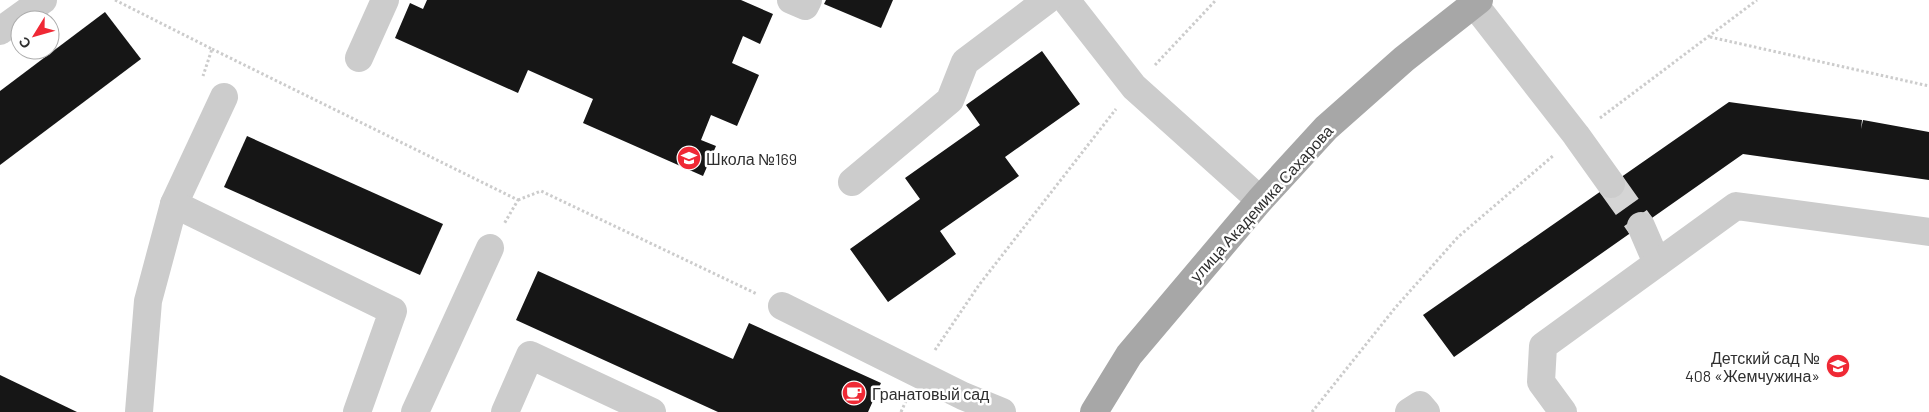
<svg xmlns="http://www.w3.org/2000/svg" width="1929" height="412" viewBox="0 0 1929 412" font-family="Barlow,sans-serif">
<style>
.building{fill:#161616}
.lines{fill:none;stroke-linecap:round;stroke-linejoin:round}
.minor-tunnel{stroke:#d5d5d5;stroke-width:28;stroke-dasharray:28 14;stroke-linecap:butt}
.path{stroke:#ccc;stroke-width:3;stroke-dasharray:2.5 2.5;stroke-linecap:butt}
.minor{stroke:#ccc;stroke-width:28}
.major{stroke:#a7a7a7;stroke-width:28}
.labels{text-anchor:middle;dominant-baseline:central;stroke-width:5;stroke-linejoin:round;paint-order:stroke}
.poi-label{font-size:16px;fill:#2f2f2f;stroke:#fff;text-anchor:start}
.street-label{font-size:16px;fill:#2f2f2f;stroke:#fff}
</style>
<rect width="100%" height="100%" fill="#fff"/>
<!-- building -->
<g class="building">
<path d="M427,0H741L773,14L760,44L743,36L732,63L759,75L737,126L711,115L701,140L716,146L703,176L583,123L593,99L528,70L518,93L395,38L410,3L423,9Z"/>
<path d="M826,0H893L881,28L824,4Z"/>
<path d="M105,12L141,59L0,165V91Z"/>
<path d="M1042,51L1080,104L1005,157L1019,176L940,231L956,254L888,302L850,249L920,199L905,178L980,125L966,105Z"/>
<path d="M1729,102L1862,120L1861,129L1863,120L1929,132V180L1743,154L1454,357L1423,315Z"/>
<path d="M247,136L443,224L420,275L224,187Z"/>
<path d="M538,271L733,359L749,323L881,383L868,412H718L516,320Z"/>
<path d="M0,375L77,412H0Z"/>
</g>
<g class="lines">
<!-- minor-tunnel -->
<path class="minor-tunnel" d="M1611,184L1641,226"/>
<!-- path -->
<g class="path">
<path d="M115,0L212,49L203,76"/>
<path d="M1710,37L1929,86"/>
<path d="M212,49L518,200L504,224"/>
<path d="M1155,65L1216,0"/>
<path d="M1600,118L1757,0"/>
<path d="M518,200L541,191L757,294"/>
<path d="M935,350L979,285L1116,109"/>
<path d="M901,412L906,401"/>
<path d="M1312,412L1395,308L1458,237L1554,155"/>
</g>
<!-- minor -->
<g class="minor">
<path d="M791,0L805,6L808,0"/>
<path d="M1066,0L1134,87L1260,200"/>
<path d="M1474,4L1576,135L1611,184"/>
<path d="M0,31L43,0"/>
<path d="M359,58L385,0"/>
<path d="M852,182L950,100L965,62L1047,0"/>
<path d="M174,204L224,97"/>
<path d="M1641,226L1657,263"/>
<path d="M782,306L963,396L1002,412"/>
<path d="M139,412L148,301L174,204L393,311L357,412"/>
<path d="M415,412L490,248"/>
<path d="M505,412L530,355L652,412"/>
<path d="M1409,412L1420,405L1426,412"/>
<path d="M1563,412L1541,382L1543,346L1736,206L1929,232"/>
</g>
<!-- major -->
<path class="major" d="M1094,412L1129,355L1260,200L1326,128L1404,59L1479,0"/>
</g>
<!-- icons -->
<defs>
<g id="school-disc" transform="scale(1.25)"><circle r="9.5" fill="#ef2935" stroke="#fff"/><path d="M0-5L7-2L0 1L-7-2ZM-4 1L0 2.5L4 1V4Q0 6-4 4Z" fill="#fff"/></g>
<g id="cafe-disc" transform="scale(1.25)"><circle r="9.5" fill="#ef2935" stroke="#fff"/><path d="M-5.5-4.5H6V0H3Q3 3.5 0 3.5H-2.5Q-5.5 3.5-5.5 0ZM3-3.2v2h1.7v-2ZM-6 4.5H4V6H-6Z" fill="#fff"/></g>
</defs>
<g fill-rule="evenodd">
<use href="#school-disc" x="689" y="158"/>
<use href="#school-disc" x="1838" y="366"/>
<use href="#cafe-disc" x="854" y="393"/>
</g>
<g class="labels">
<!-- poi labels -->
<g class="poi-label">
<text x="706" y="158">Школа №169</text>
<text x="1820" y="357" text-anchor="end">Детский сад №<tspan x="1820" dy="18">408 «Жемчужина»</tspan></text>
<text x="872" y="393">Гранатовый сад</text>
</g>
<!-- street labels -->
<g class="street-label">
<text transform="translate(1261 203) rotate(-48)">улица Академика Сахарова</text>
</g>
</g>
<!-- north arrow -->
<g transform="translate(35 35) rotate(233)"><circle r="24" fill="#ffffff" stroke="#acacac"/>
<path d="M0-4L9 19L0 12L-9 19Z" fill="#ef2935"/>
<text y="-8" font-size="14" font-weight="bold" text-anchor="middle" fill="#2f2f2f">С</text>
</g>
</svg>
